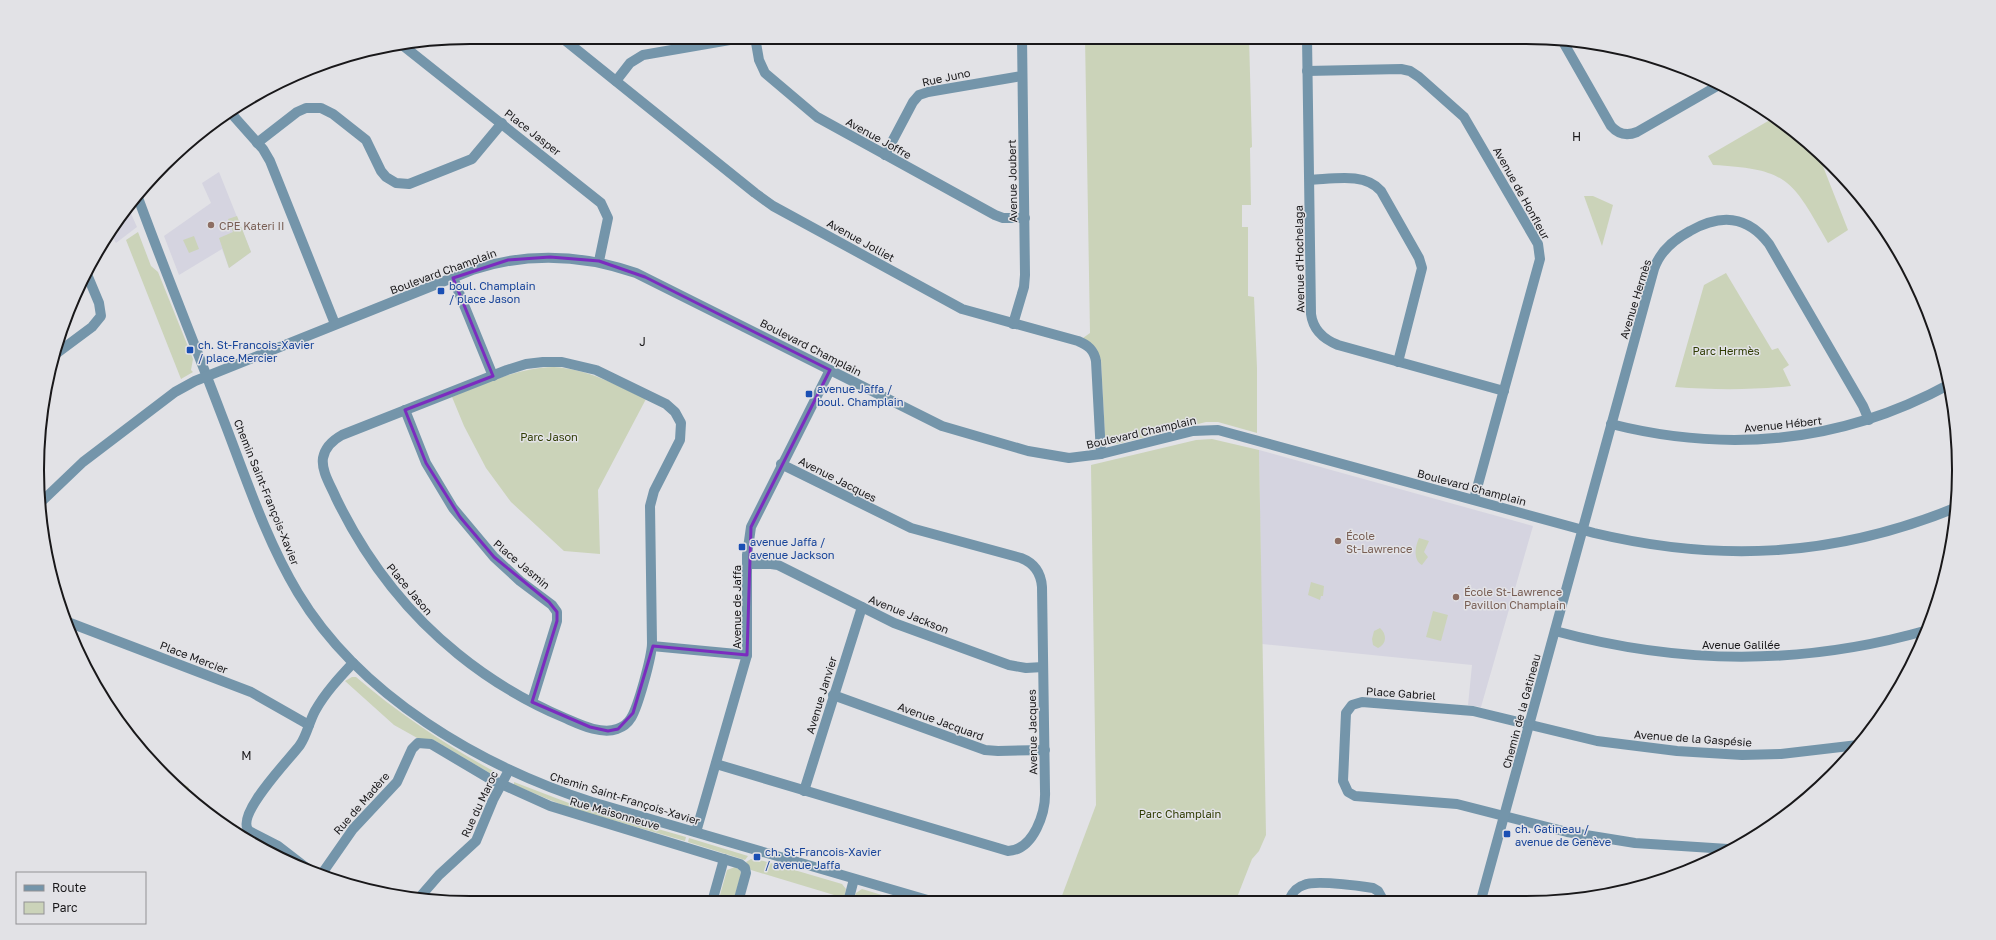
<svg xmlns="http://www.w3.org/2000/svg" width="1996" height="940" viewBox="0 0 1996 940" font-family="'Golos Text',sans-serif">
<style>
.built{fill:#d5d4e0}
.green{fill:#cbd3b9}
.water{fill:#acd3e4}
.lines{fill:none;stroke-linecap:round;stroke-linejoin:round}
.minor{stroke:#7495aa;stroke-width:10}
.marked{fill:none;stroke:#7b2cbf;stroke-width:3;stroke-linejoin:round}
.education-dot{fill:#8d6e63;stroke:#e2e2e6;stroke-width:1.5}
.transit-dot{fill:#1a4fb4;stroke:#e2e2e6;stroke-width:1.5}
.labels{text-anchor:middle;dominant-baseline:central;stroke-width:3;stroke-linejoin:round;paint-order:stroke}
.street-label{font-size:11px;fill:#19181a;stroke:#e2e2e6}
.education-label{font-size:11px;fill:#785e54;stroke:#e2e2e6;text-anchor:start}
.transit-label{font-size:11px;fill:#164399;stroke:#e2e2e6;text-anchor:start}
.park-label{font-size:11px;fill:#303c04;stroke:#e2e2e6}
.neighbourhood-label{font-size:12px;letter-spacing:1px;fill:#19181a;stroke:#e2e2e6}
.rim{fill:none;stroke:#19181a;stroke-width:2}
</style>
<rect width="100%" height="100%" fill="#e2e2e6"/>
<!-- built -->
<g class="built">
<path d="M219,172L251,252L229,268L222,249L179,275L164,236L211,203L202,183Z"/>
<path d="M128,207L137,227L116,243L110,233Z"/>
<path d="M1259,450L1533,526L1481,707L1468,705L1472,665L1262,644Z"/>
</g>
<!-- green -->
<g class="green">
<path d="M1085,37H1249L1252,147L1250,148L1251,205H1242V227H1248V296L1254,297L1257,368V433L1218,422H1206L1117,444L1111,443L1105,437L1101,360L1096,348L1083,338L1090,333Z"/>
<path d="M1775,117L1817,151L1848,230L1828,243C1792,180 1789,169 1713,165L1708,156Z"/>
<path d="M1584,196H1593L1613,205L1602,246Z"/>
<path d="M237,216L251,252L229,268L219,238L233,232L228,219Z"/>
<path d="M138,232L151,266L158,272L193,359L191,370L193,372L181,379L126,240Z"/>
<path d="M194,236L199,249L189,253L183,240Z"/>
<path d="M1726,273L1772,350L1778,348L1789,365L1783,369L1791,386C1752,390 1715,390 1675,387L1704,285Z"/>
<path d="M554,367C588,369 616,385 646,399L598,490L600,554L564,551L511,502L486,468L464,426L452,397C486,383 517,368 554,367Z"/>
<path d="M1212,439L1259,450L1266,835L1259,851L1252,859L1236,900L1060,901L1096,805L1091,465L1196,440Z"/>
<path d="M1419,538L1429,541L1424,552L1428,557L1422,565C1413,560 1415,547 1419,538Z"/>
<path d="M1311,582L1324,586L1323,596H1321L1320,600L1308,595Z"/>
<path d="M1433,611L1448,615L1441,641L1426,637Z"/>
<path d="M1380,628C1387,634 1387,644 1378,648L1373,645L1372,639L1374,631Z"/>
<path d="M352,677H356C399,714 446,745 495,772V773L493,775L432,739H419L394,725L345,681Z"/>
<path d="M165,776L189,787L184,795Z"/>
<path d="M514,782L574,805L686,837L685,841L567,807L514,785Z"/>
<path d="M689,838L748,856L745,860L688,842Z"/>
<path d="M751,859L760,862V860L842,884L846,889L844,898L751,870L746,862Z"/>
<path d="M735,867L740,870L741,874L733,902H718L727,870Z"/>
<path d="M862,889L905,902H853L856,893Z"/>
</g>
<!-- water -->
<path class="water" d="M563,896L583,903H519Z"/>
<g class="lines">
<!-- minor -->
<g class="minor">
<path d="M561,37L755,193L773,206L962,309L1078,341C1088,345 1094,350 1096,361L1101,454"/>
<path d="M755,37L759,60L765,73L817,117L995,215L1003,218H1025"/>
<path d="M1307,37L1311,314C1313,330 1323,339 1338,345L1504,391"/>
<path d="M1562,40L1611,126C1618,134 1627,136 1637,132L1719,85"/>
<path d="M401,44L601,203L608,218L599,261"/>
<path d="M1307,71L1401,69L1410,71L1419,77L1464,117L1538,244L1540,259L1474,499"/>
<path d="M616,81L630,63L643,55L747,37"/>
<path d="M230,112L263,149L270,161L335,324"/>
<path d="M257,143L297,112L306,108H321L333,114L366,140L381,171L386,177L396,183L409,184L472,159L502,123"/>
<path d="M885,155L913,102L919,95L928,92L1022,76"/>
<path d="M1310,180C1333,179 1365,172 1381,191L1419,258L1422,268L1398,362"/>
<path d="M137,195C164,269 194,342 222,416C245,475 265,538 298,593C360,696 480,766 592,802L931,901"/>
<path d="M453,278L493,376"/>
<path d="M1013,324L1024,287L1025,275L1022,37"/>
<path d="M53,356L92,327L101,316L99,303L86,272"/>
<path d="M543,362H562L596,370L666,404L675,412L681,423L680,440L654,491L650,506L652,643C652,656 638,707 631,718C628,723 623,727 617,729C601,735 579,724 565,718C527,702 490,680 458,654C406,612 365,558 336,498C331,486 321,471 323,458C325,447 333,440 342,435L507,370L526,364Z"/>
<path d="M405,410L426,463L453,508L494,557L520,581L552,605L557,612V621L532,702"/>
<path d="M1611,424C1730,454 1842,443 1950,384"/>
<path d="M39,504L83,462L175,392L195,381L472,270C527,252 581,254 636,273L942,426L1028,451L1069,458L1101,454L1193,431L1218,430L1594,533C1720,563 1834,557 1955,508"/>
<path d="M748,564H771L778,565L894,623L1009,665L1026,668L1043,667"/>
<path d="M65,621L251,692L309,725"/>
<path d="M1555,631C1681,665 1802,666 1928,630"/>
<path d="M652,646L747,655"/>
<path d="M833,695L985,750L998,751L1045,750"/>
<path d="M716,764L1008,851C1034,850 1046,812 1045,791L1042,587C1041,573 1034,563 1021,558L911,528L781,464"/>
<path d="M804,791L862,607"/>
<path d="M696,832L747,655V555L751,527L830,370"/>
<path d="M1728,849L1635,843L1567,832L1457,804L1355,796L1348,792L1343,781L1346,713L1352,705L1362,702L1473,711L1597,741L1677,751L1742,755L1781,754L1858,745"/>
<path d="M313,873L278,846L249,831C234,815 290,759 300,745C307,735 309,722 315,711C325,693 339,678 353,663"/>
<path d="M321,875L353,829L397,782L412,749L418,743L431,744L490,779L550,806L740,864L745,868L746,873L738,902"/>
<path d="M419,898L439,875L476,841L493,800L509,770"/>
<path d="M1289,900C1292,893 1296,887 1304,885C1315,880 1359,886 1373,888L1378,891L1383,900"/>
<path d="M1481,900L1654,269C1660,251 1673,240 1690,231C1720,214 1747,215 1769,244L1863,406L1869,420"/>
<path d="M712,902L724,859"/>
<path d="M848,902L854,879"/>
</g>
</g>
<!-- marked area -->
<path class="marked" d="M550,257L599,261L645,277L830,370L751,527L747,655L653,646L633,713L618,729L608,731L590,727L532,702L557,621V612L549,602L494,557L460,517L426,463L405,410L493,376L453,278L508,260Z"/>
<!-- markers -->
<g class="education-dot">
<circle cx="211" cy="225" r="4"/>
<circle cx="1338" cy="541" r="4"/>
<circle cx="1456" cy="597" r="4"/>
</g>
<g class="transit-dot">
<rect x="437" y="287" width="8" height="8" rx="2"/>
<rect x="186" y="346" width="8" height="8" rx="2"/>
<rect x="805" y="390" width="8" height="8" rx="2"/>
<rect x="738" y="543" width="8" height="8" rx="2"/>
<rect x="1503" y="830" width="8" height="8" rx="2"/>
<rect x="753" y="853" width="8" height="8" rx="2"/>
</g>
<g class="labels">
<!-- street labels -->
<g class="street-label">
<text transform="translate(946 77) rotate(-12)">Rue Juno</text>
<text transform="translate(533 132) rotate(38)">Place Jasper</text>
<text transform="translate(879 138) rotate(29)">Avenue Joffre</text>
<text transform="translate(1012 181) rotate(-91)">Avenue Joubert</text>
<text transform="translate(1522 193) rotate(61)">Avenue de Honfleur</text>
<text transform="translate(861 240) rotate(29)">Avenue Jolliet</text>
<text transform="translate(1299 259) rotate(-91)">Avenue d'Hochelaga</text>
<text transform="translate(443 271) rotate(-20)">Boulevard Champlain</text>
<text transform="translate(1635 299) rotate(-73)">Avenue Hermès</text>
<text transform="translate(811 347) rotate(27)">Boulevard Champlain</text>
<text transform="translate(1783 424) rotate(-6)">Avenue Hébert</text>
<text transform="translate(1141 432) rotate(-13)">Boulevard Champlain</text>
<text transform="translate(838 479) rotate(27)">Avenue Jacques</text>
<text transform="translate(1472 487) rotate(15)">Boulevard Champlain</text>
<text transform="translate(267 492) rotate(68)">Chemin Saint-François-Xavier</text>
<text transform="translate(522 564) rotate(40)">Place Jasmin</text>
<text transform="translate(410 589) rotate(50)">Place Jason</text>
<text transform="translate(736 607) rotate(-90)">Avenue de Jaffa</text>
<text transform="translate(909 614) rotate(22)">Avenue Jackson</text>
<text x="1741" y="644">Avenue Galilée</text>
<text transform="translate(194 657) rotate(21)">Place Mercier</text>
<text transform="translate(1401 693) rotate(4)">Place Gabriel</text>
<text transform="translate(821 695) rotate(-73)">Avenue Janvier</text>
<text transform="translate(1521 711) rotate(-75)">Chemin de la Gatineau</text>
<text transform="translate(941 721) rotate(20)">Avenue Jacquard</text>
<text transform="translate(1032 732) rotate(-91)">Avenue Jacques</text>
<text transform="translate(1693 738) rotate(4)">Avenue de la Gaspésie</text>
<text transform="translate(625 798) rotate(17)">Chemin Saint-François-Xavier</text>
<text transform="translate(361 803) rotate(-49)">Rue de Madère</text>
<text transform="translate(479 804) rotate(-65)">Rue du Maroc</text>
<text transform="translate(615 813) rotate(16)">Rue Maisonneuve</text>
</g>
<!-- education labels -->
<g class="education-label">
<text x="219" y="225">CPE Kateri II</text>
<text x="1346" y="535">École<tspan x="1346" dy="13">St-Lawrence</tspan></text>
<text x="1464" y="591">École St-Lawrence<tspan x="1464" dy="13">Pavillon Champlain</tspan></text>
</g>
<!-- transit labels -->
<g class="transit-label">
<text x="449" y="285">boul. Champlain<tspan x="449" dy="13">/ place Jason</tspan></text>
<text x="198" y="344">ch. St-Francois-Xavier<tspan x="198" dy="13">/ place Mercier</tspan></text>
<text x="817" y="388">avenue Jaffa /<tspan x="817" dy="13">boul. Champlain</tspan></text>
<text x="750" y="541">avenue Jaffa /<tspan x="750" dy="13">avenue Jackson</tspan></text>
<text x="1515" y="828">ch. Gatineau /<tspan x="1515" dy="13">avenue de Genève</tspan></text>
<text x="765" y="851">ch. St-Francois-Xavier<tspan x="765" dy="13">/ avenue Jaffa</tspan></text>
</g>
<!-- park labels -->
<g class="park-label">
<text x="1726" y="350">Parc Hermès</text>
<text x="549" y="436">Parc Jason</text>
<text x="1180" y="813">Parc Champlain</text>
</g>
<!-- neighbourhood labels -->
<g class="neighbourhood-label">
<text x="1577" y="136">H</text>
<text x="643" y="341">J</text>
<text x="247" y="755">M</text>
</g>
</g>
<!-- crop -->
<path d="M0 0H1996V940H0ZM470 44H1526A426 426 0 0 1 1952 470V470A426 426 0 0 1 1526 896H470A426 426 0 0 1 44 470V470A426 426 0 0 1 470 44Z" fill="#e2e2e6" fill-rule="evenodd"/>
<path class="rim" d="M470 44H1526A426 426 0 0 1 1952 470V470A426 426 0 0 1 1526 896H470A426 426 0 0 1 44 470V470A426 426 0 0 1 470 44Z"/>
<!-- legend -->
<rect x="16" y="872" width="130" height="52" fill="#e2e2e6" stroke="#929194"/>
<rect x="24" y="885" width="20" height="6" fill="#7495aa" stroke="#929194"/>
<text x="52" y="892" font-size="12" fill="#19181a">Route</text>
<rect x="24" y="902" width="20" height="12" fill="#cbd3b9" stroke="#929194"/>
<text x="52" y="912" font-size="12" fill="#19181a">Parc</text>
</svg>
